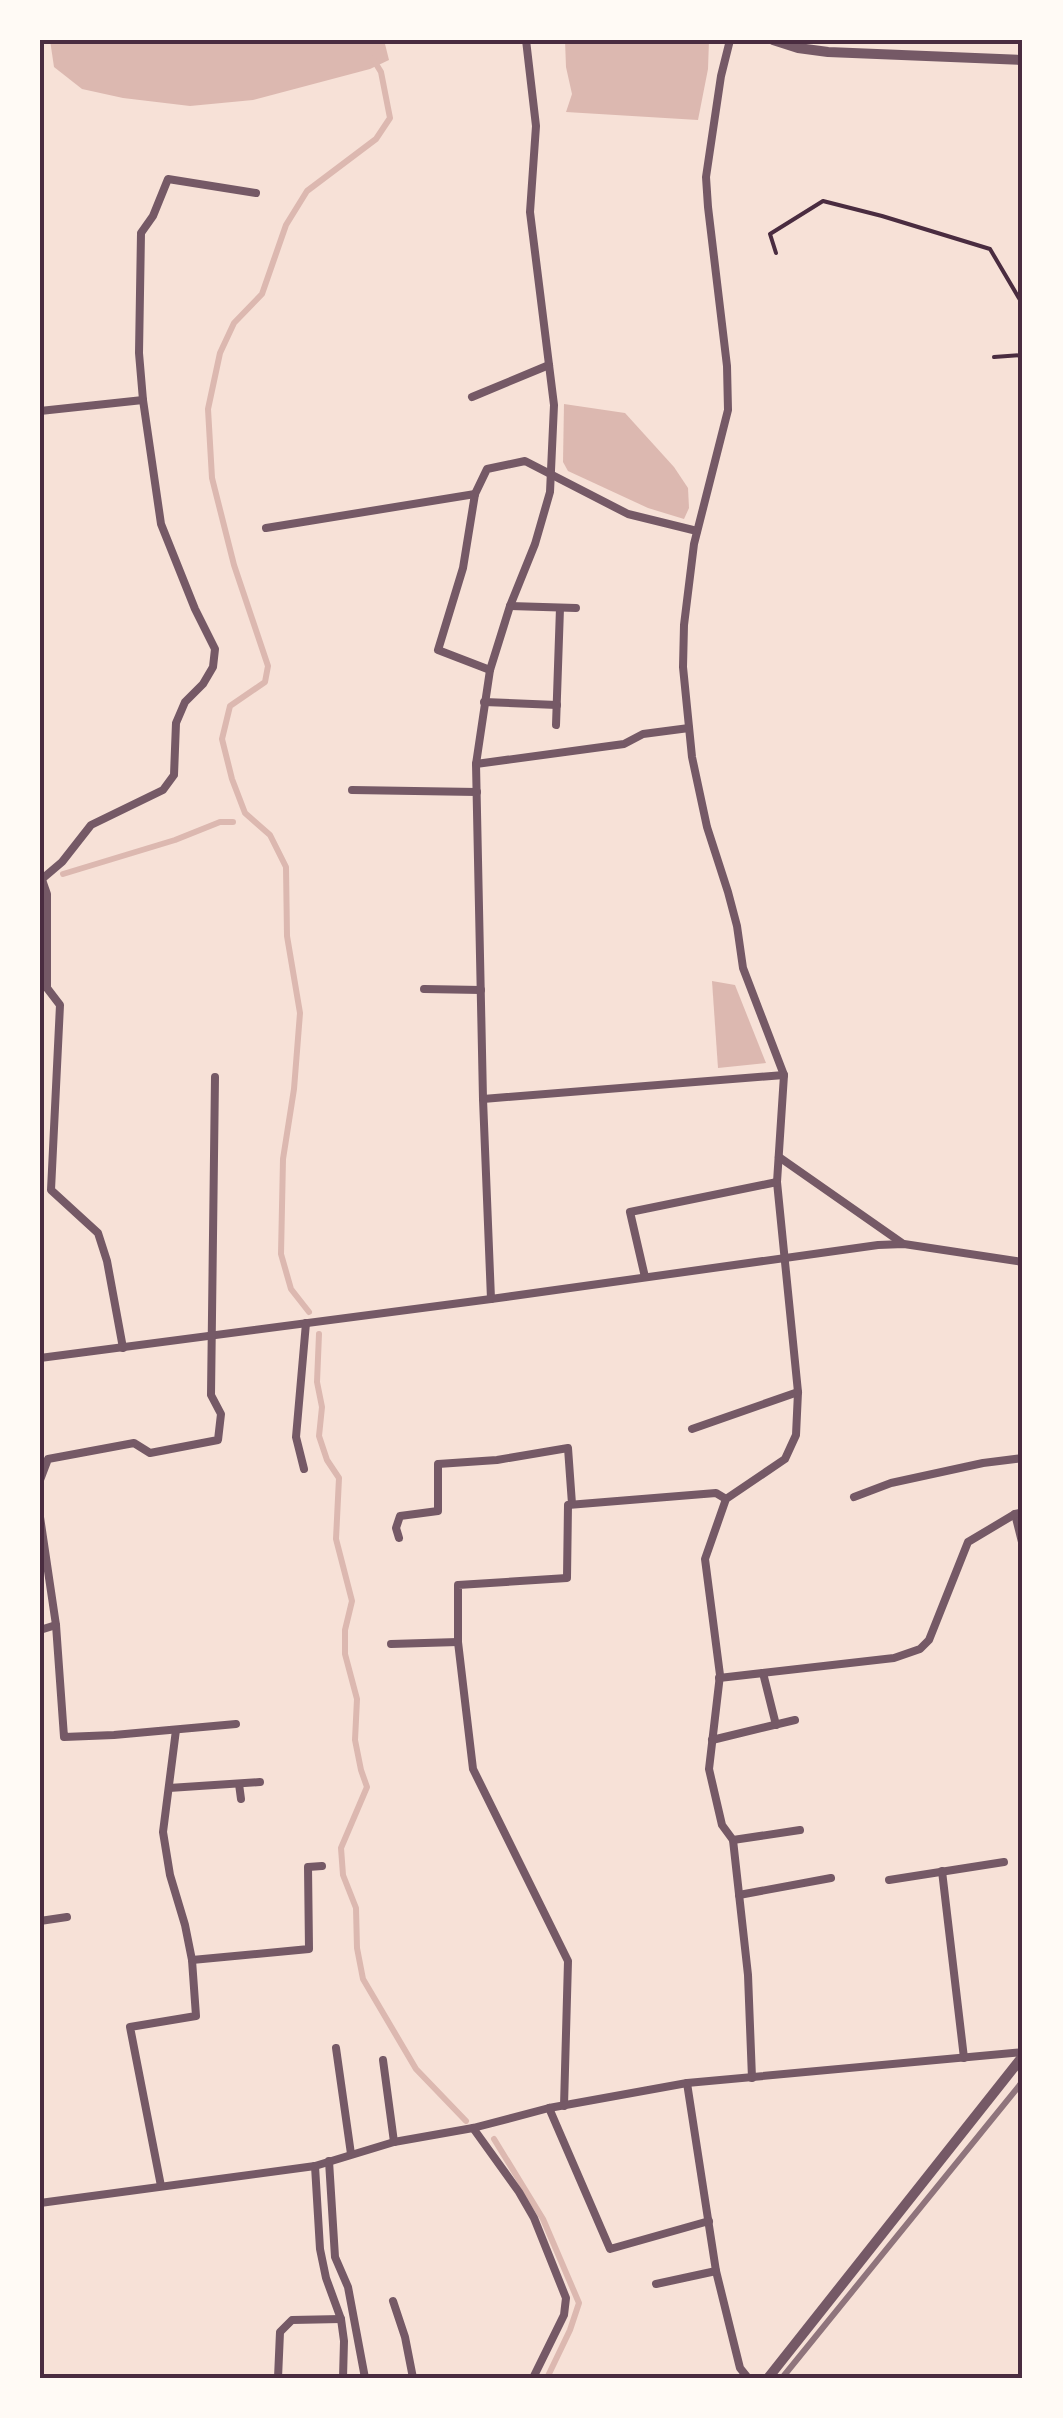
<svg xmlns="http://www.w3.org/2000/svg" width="1063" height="2418" viewBox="0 0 1063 2418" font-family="'Public Sans',sans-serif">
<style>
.water{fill:#dcb8b0}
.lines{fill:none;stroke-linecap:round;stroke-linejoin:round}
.stream{stroke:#dcb8b0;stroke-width:6}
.path{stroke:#4a2c40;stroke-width:4}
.minor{stroke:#755966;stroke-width:8}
.tertiary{stroke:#755966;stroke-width:10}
.rail{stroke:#8f747c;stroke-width:6}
.neatline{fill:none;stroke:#4a2c40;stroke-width:4}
</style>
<rect width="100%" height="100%" fill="#f7e1d7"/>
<!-- water -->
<g class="water">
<path d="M50,40H384L389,60L370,69L253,100L190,106L123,98L82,89L54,67Z"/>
<path d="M565,40H709L708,69L698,120L566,112L572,94L566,67Z"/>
<path d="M564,404L625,413L674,467L688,488L689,508L684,519L648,508L568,471L563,462Z"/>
<path d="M712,981L735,985L766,1063L718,1068Z"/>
</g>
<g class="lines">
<!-- stream -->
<g class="stream">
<path d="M63,874L175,840L220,822H233"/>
<path d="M309,1312L291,1289L281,1254L283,1159L294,1089L300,1013L287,936L286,867L270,835L245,813L232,779L222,739L230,706L265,682L268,666L234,565L212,478L208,409L220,353L234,323L262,294L286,225L307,191L376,139L390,118L381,72L373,59"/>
<path d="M319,1334L317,1382L322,1407L319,1436L327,1460L339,1478L336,1539L352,1601L345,1630V1654L357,1699L355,1740L361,1770L367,1787L341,1848L343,1875L356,1908L357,1948L363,1979L416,2069L466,2121"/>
<path d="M494,2139L543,2219L579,2303L570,2330L547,2378"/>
</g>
<!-- path -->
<g class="path">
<path d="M776,253L770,234L823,201L882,216L990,249L1023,305"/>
<path d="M994,357L1023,355"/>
</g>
<!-- minor -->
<g class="minor">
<path d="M730,40L721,76L706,177L708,207L727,366L728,410L694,544L684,625L683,667L692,757L707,827L728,892L737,926L743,968L784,1075L777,1182L798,1392L796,1435L785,1459L726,1499L705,1559L720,1675L709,1769L722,1825L733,1840L748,1975L752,2078"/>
<path d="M472,397L549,365"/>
<path d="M40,411L143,400"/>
<path d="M266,528L475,494"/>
<path d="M510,606L576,608"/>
<path d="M490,670L438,650L463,568L475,494L487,469L525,461L628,514L697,531"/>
<path d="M484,702L557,705"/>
<path d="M556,725L560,608"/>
<path d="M476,764L624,744L643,734L689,728"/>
<path d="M352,790L477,792"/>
<path d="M40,874L47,894V988L60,1005L51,1190L98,1233L107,1261L123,1348"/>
<path d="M42,879L62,862L91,825L163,790L174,775L176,723L185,702L203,684L213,667L215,649L195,609L161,524L143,400L139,353L141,233L153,216L168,179L256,193"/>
<path d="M424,989L481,990"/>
<path d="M483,1099L784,1075"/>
<path d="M779,1157L902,1243"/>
<path d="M645,1277L630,1212L777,1182"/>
<path d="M491,1299L483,1099L476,764L490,670L510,606L535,544L550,492L554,405L530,212L536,126L526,40"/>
<path d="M40,1358L491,1299L878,1245L904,1244L1023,1262"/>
<path d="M692,1429L798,1392"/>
<path d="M304,1469L296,1437L306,1323"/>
<path d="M40,1480L48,1459L134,1443L150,1453L218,1440L221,1414L211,1395L215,1077"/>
<path d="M854,1497L891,1483L983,1463L1023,1458"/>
<path d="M1015,1514L1023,1546"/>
<path d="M40,1517L56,1625L64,1737L114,1735L236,1724"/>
<path d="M399,1538L396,1528L400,1516L438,1511V1464L497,1460L568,1448L572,1504"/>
<path d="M40,1630L56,1625"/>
<path d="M391,1644L458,1642"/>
<path d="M763,1673L776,1725"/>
<path d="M719,1678L894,1658L920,1649L929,1640L968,1542L1015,1514L1023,1512"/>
<path d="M712,1740L795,1720"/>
<path d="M239,1784L241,1799"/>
<path d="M169,1788L260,1782"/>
<path d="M733,1840L800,1830"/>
<path d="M942,1871L964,2058"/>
<path d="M889,1880L1004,1862"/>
<path d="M739,1895L831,1878"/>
<path d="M40,1921L67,1917"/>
<path d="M192,1960L309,1949L308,1867L322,1866"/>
<path d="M336,2048L351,2154"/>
<path d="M383,2060L394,2142"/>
<path d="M687,2083L716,2271L740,2368L748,2378"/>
<path d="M564,2106L568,1961L473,1769L458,1642V1585L567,1578L568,1505L716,1493L726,1499"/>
<path d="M549,2108L610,2249L709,2221"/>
<path d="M473,2128L519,2192L534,2218L566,2298L564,2315L533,2378"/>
<path d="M329,2161L335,2257L348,2287L365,2378"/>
<path d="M315,2166L320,2249L326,2278L341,2319L344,2341L343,2378"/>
<path d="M161,2186L130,2027L196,2016L192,1960L185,1925L170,1875L163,1832L176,1730"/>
<path d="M40,2203L315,2166L394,2142L473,2128L549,2108L687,2083L1023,2052"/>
<path d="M656,2284L716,2271"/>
<path d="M393,2301L405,2337L413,2378"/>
<path d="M278,2378L280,2332L292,2320L341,2319"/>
</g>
<!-- tertiary -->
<g class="tertiary">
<path d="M773,40L798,48L828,52L1023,60"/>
<path d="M768,2378L1023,2056"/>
</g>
<!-- rail -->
<path class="rail" d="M782,2378L1023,2081"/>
</g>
<!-- border -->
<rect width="1063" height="2418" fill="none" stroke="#fffaf5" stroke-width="85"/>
<rect x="42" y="42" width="978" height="2334" class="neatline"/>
</svg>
